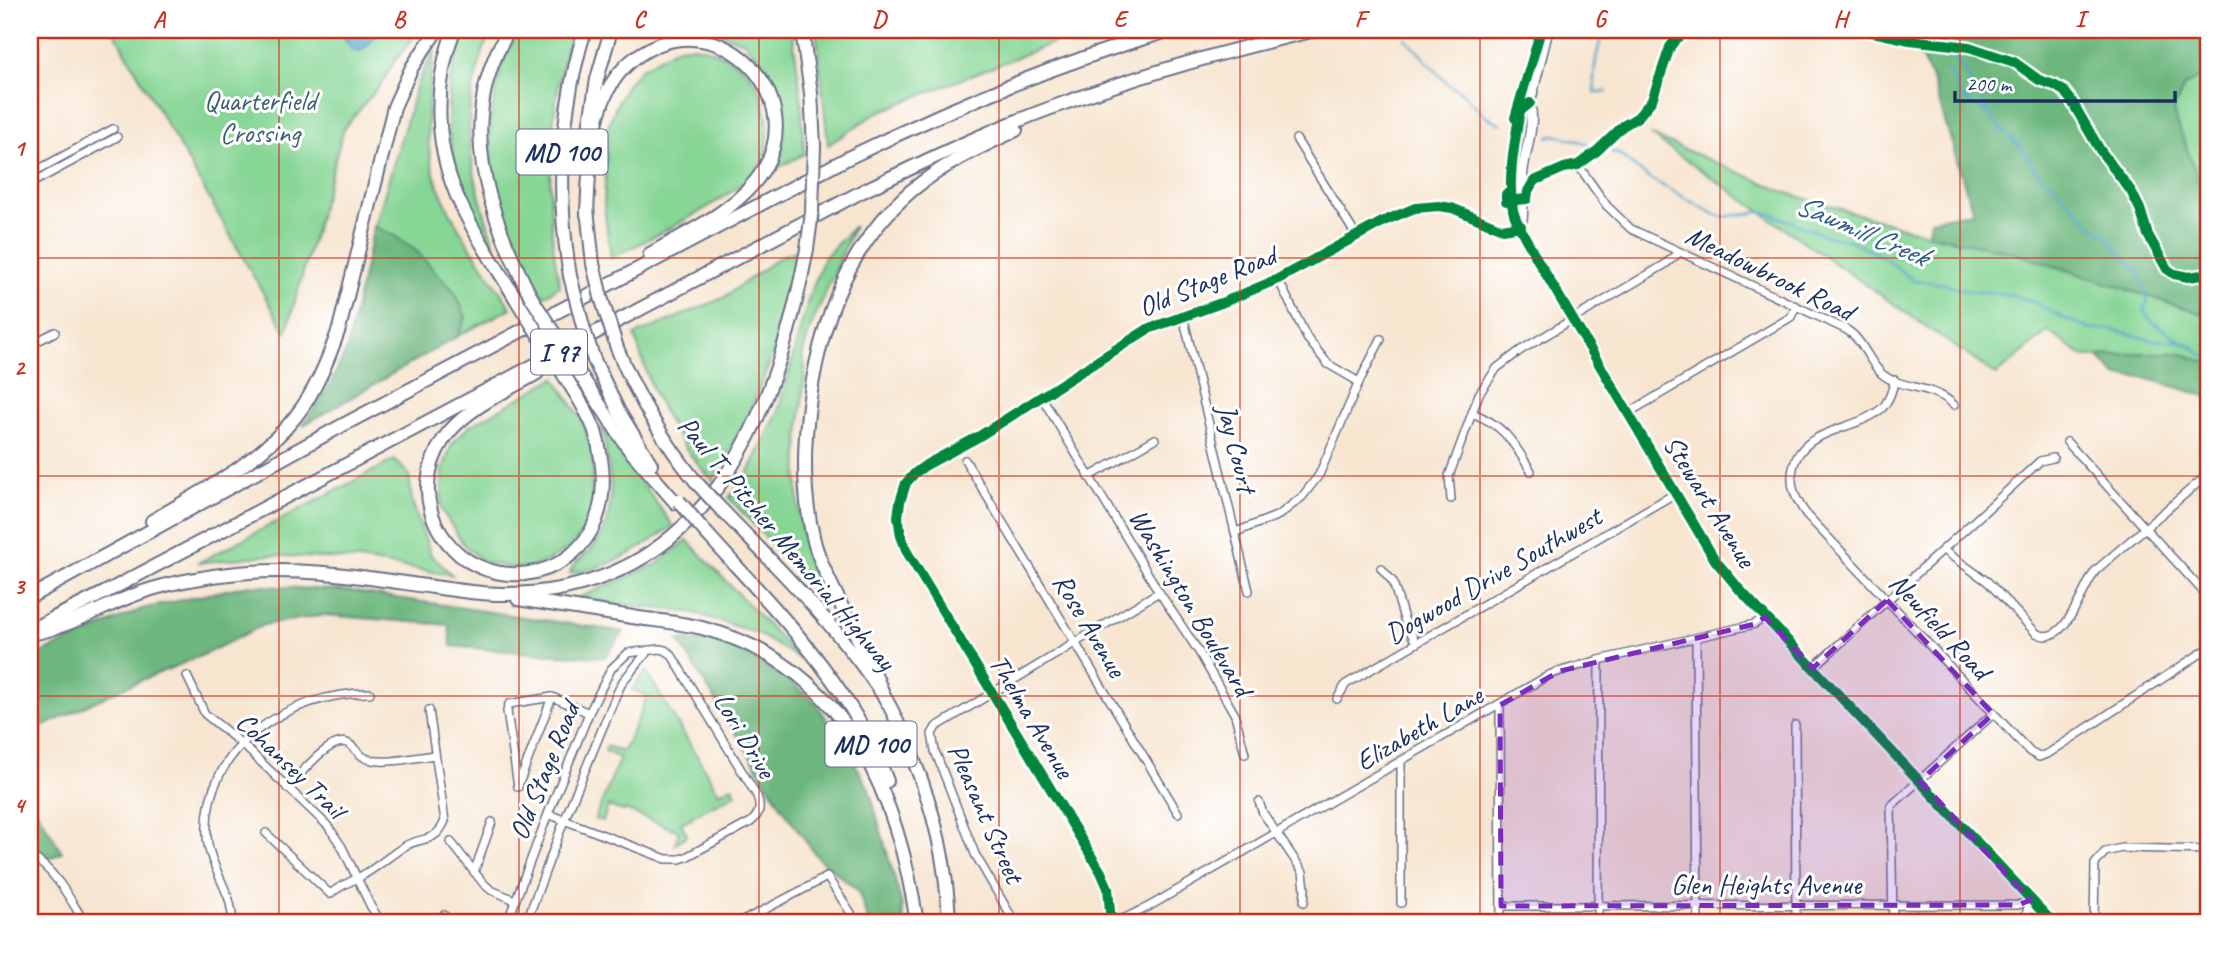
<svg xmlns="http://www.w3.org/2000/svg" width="2239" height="953" viewBox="0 0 2239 953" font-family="Caveat,sans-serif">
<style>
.green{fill:#87d695;stroke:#51827a;stroke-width:2}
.forest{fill:#6db77e;stroke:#44736e;stroke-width:2}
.water{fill:#4ea4ca;stroke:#346a94;stroke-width:2}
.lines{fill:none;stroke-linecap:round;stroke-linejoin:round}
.stream{stroke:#4ea4ca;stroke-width:2.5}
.minor-casing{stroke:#686f86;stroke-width:10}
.tertiary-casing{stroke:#686f86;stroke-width:12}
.motorway-casing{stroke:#686f86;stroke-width:16}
.minor{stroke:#fff;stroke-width:7}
.tertiary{stroke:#fff;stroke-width:9}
.motorway{stroke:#fff;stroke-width:12}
.motorway-bridge-casing{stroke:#686f86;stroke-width:16;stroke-linecap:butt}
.motorway-bridge{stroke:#fff;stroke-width:12}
.cycleway-casing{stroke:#fff;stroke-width:15}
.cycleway{stroke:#00873e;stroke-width:10}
.marked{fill:#7b2cbf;fill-opacity:0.2;stroke:#7b2cbf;stroke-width:5;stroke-dasharray:14 9;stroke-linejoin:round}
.grid{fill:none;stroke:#c8321e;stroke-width:2;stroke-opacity:0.55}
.labels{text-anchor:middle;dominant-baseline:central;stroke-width:6;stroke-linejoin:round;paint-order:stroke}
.shield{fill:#fff;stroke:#5f6d8e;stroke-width:2}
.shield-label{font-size:26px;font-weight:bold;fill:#1b2f5e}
.park-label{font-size:28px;fill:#3b616e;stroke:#fff}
.street-label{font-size:28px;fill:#1b2f5e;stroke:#fff}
.water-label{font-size:30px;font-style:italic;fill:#2f5e89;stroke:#fff}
.neatline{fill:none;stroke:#c8321e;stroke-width:2.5}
.grid-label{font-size:23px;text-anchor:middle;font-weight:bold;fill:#c8321e}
</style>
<rect width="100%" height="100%" fill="#fff"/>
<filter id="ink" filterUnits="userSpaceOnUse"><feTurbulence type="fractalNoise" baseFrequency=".0143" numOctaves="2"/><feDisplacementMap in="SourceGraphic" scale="14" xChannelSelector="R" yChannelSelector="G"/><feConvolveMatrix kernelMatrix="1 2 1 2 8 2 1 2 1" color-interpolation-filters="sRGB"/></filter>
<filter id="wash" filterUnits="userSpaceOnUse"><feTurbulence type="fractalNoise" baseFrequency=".00686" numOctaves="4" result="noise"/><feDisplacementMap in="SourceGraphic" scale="28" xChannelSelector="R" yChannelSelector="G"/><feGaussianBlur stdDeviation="1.57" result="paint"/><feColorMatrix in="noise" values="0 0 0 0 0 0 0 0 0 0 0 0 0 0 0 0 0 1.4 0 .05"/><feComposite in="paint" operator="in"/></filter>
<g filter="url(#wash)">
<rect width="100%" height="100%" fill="#f7e5d0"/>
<!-- green -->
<g class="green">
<path d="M113,30H419L394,62L381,84L344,128L286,333Z"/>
<path d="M464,30H492C485,41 483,53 479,66C456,136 478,191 498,258L473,217L458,176L448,130L449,85Z"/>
<path d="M518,30H572C552,91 547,168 552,233C553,251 557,269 560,286L544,296L527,274L505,219L491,163L490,120L502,63Z"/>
<path d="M711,30H792L801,94L804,154L778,168L785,131L780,96L767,67L744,42Z"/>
<path d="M815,30H1046L1073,35L876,113L828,145L818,46Z"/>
<path d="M2209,30V368L2144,353L2084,357L2048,331L1996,375L1650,135L1790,194L1927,234L1959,241Z"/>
<path d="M694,46C723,51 753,67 762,98C769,119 772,143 760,165C742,195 645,241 611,258L604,206L608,127L617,104L628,83L642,68L678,47Z"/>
<path d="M435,48C429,86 424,124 431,161C440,210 484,266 511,308L458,336L466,317L375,226L417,85Z"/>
<path d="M854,226L809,331L802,356L805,368C801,420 793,474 801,526C805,554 820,582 831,608L729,498L749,472L778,412L809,297L824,258Z"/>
<path d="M796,251C790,285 784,319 773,352C758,397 736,439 713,481C670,436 651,394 635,335L723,298L781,256Z"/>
<path d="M555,378L582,420L593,453L592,512L582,534L568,549L549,560L531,567L511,568L484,562L464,545L441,509L443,469L452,444L468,427Z"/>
<path d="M601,426L673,526C640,549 611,569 570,573C573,560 588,555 595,545C621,509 609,465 601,426Z"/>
<path d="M394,460L409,474L412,502L431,555L452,575L359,560L268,555L198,563Z"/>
<path d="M687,540L800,659L756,633L695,613L576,599L657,564Z"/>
<path d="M646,671L719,793L732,786L736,794L692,816V818L681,823L687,835L675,844L679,831L625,810L623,811L608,806L603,821L595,819L620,758L605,751L607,746L622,752L629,740L647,696L632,689Z"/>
</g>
<!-- forest -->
<g class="forest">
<path d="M1907,30H2209V72L2184,86L2173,111L2209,209V316L2011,252L1927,234L1931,220L1973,212L1932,79Z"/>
<path d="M374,226L393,235L415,250L455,292L466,317L458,336L302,426L330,385L346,351Z"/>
<path d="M2144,353H2180L2209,363V397L2142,377L2116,376L2098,356Z"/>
<path d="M248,585L349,591L624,632L605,657L553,655L451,646L449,625L324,615L263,625L205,654L125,687L30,733V658L142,609Z"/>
<path d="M678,640L714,641L750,656L782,675L814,701L844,744L869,789L902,905L904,923H869L858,891L818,858L783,809Z"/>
<path d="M30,799L62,852L49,859L30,847Z"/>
</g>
<!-- water -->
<path class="water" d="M340,30H379L367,46L358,52L351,49Z"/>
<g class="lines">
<!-- stream -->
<g class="stream">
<path d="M1602,30C1599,52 1591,69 1595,92H1607"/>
<path d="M1929,30L1934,47L1940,50L1948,49L1956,59L1997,125L2022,149L2039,175L2049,181L2096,229L2106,234L2114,246L2140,273L2148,303L2144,308L2145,313L2153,322L2180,340"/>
<path d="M1880,37L1928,51H1937"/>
<path d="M1405,38L1449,85L1463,93L1485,116L1501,124"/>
<path d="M1945,71H1950C1954,80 1958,95 1967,101C1972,105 1980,107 1987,112"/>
<path d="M1548,137L1553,135L1569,138L1619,154L1647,177L1714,214L1723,217L1760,212L1774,215L1830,237L1852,241L1885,258L1913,280L1945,284L1962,290L2012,295L2036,303L2065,319L2092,329L2115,330L2151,340L2181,341L2192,346L2202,355L2209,356"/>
</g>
</g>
</g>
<g filter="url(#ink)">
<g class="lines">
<!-- minor casing -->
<g class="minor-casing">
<g id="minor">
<path d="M1296,139L1357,237"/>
<path d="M1578,165L1607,206L1631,229L1847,330C1863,340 1868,361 1882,374C1901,390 1933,384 1954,405"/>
<path d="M30,174L113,129"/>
<path d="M30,184L117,137"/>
<path d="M1278,279L1307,338L1328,364L1359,382"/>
<path d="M1183,316L1249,591"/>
<path d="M30,345L55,332"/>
<path d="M1895,380C1892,390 1889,402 1881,409C1854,432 1802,427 1793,468C1789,486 1796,500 1806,514L2030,752L2039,757L2049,753L2209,648"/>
<path d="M1041,396L1159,592L1199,652L1235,715L1245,754"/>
<path d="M1472,413C1504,425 1513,442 1531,471"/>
<path d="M1628,413L1791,317L1796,306"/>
<path d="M2067,442L2209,598"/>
<path d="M965,460L1178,813"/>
<path d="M1089,477L1155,439"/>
<path d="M1451,499L1449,476L1479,394L1497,368L1521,350L1664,265L1679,253"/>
<path d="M1236,532L1279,515L1302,497L1319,475L1359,382L1381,339"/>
<path d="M1943,550L1988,582L2036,633C2065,650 2083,586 2096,570L2199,482L2209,476"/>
<path d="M1381,568L1393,582L1404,619L1416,643"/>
<path d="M1696,638L1698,923"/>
<path d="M1813,668L2040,461L2053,458"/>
<path d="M187,676L205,714L242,744L328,826L342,847L371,907L382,923"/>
<path d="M1337,699L1346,684L1676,493"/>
<path d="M1500,705L1501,923"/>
<path d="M1795,725L1796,923"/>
<path d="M1401,762V903"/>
<path d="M518,786L552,697"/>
<path d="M518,787L507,711L509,704L552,697L589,713"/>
<path d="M287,788C298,777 330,736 347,743C355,746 359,757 368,759C385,765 417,757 435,755"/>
<path d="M1259,802L1263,813L1303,872L1305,889L1304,902"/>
<path d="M266,833L330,894C342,884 356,880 368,872C381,864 392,854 405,846C422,836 435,844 445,821L429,710"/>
<path d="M451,842L483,883L491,890L515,900"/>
<path d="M30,858L31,856C57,872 69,898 85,923"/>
<path d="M474,872L492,822"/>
<path d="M1501,906L2018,905L2031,900L2053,923"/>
<path d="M30,909L39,923"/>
<path d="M1111,922L1123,919L1148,907L1551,674L1599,660L1755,624L1765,617"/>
<path d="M233,923C232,913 231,901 226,892C219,874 208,856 207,836C202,747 290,692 370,693"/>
<path d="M433,923L444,915"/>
<path d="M507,923L548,814L589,713L611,669L628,653L660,649L665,650L671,654L757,796C761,807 760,814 751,822L686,857L680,859H666L548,814"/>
<path d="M526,923L564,821L617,693L623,681L649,650"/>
<path d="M739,923L827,877L851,913"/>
<path d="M1015,923L975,854L935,751L932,734L936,727L1159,592"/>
<path d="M1111,923L1108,888L1101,872L907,552L901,536L898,517L900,502L906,483L915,473L926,465L978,437L1148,329L1224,302L1278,279L1384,221L1415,208L1439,206L1452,208L1502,229L1521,226"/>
<path d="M1598,923L1599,660"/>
<path d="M1893,923L1891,806L1993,714"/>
<path d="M2094,923L2095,864L2105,852L2122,848L2209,850"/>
</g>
</g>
<!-- tertiary casing -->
<g class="tertiary-casing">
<g id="tertiary">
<path d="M1530,103L1520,111C1515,142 1507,178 1513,210C1515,222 1531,247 1537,259L1715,560L1740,590L2031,900L2025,923"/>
<path d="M1521,226C1525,208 1521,189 1523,170C1526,148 1535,125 1530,103L1548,30"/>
</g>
</g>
<!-- motorway casing -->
<g class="motorway-casing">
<g id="motorway">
<path d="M454,30C432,87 435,152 462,207C478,241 500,272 519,304"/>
<path d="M509,30C454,120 487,211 531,297"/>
<path d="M802,30L811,93L814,145"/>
<path d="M589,128L597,79L611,30"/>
<path d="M587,209L593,264"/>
<path d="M587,215C589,173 589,128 608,90C617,73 632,58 649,49C724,9 807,96 764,169C740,209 688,232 650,254"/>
<path d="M570,276C556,192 560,111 585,30"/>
<path d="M617,348C637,397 663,441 697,483"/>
<path d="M594,360L619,412L651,464"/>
<path d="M576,368L628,448L676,503"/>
<path d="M537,373C508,390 471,406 449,432C431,454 423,484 431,511C436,529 446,543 460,555C505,591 575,575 596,520C607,492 603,459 595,431C588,411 575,393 564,375"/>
<path d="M718,506C776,566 837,625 883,695C892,708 898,723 904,738C931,796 947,859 949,923"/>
<path d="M152,521C202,491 259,463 296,416C316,390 328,360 339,329L394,107L412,67L437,30"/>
<path d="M700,526C770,605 850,680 887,781"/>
<path d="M30,597L343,425L848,158C952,107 1060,62 1171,30"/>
<path d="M518,599C558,605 599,612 639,618C660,621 682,623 702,628C845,665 897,790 917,923"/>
<path d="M30,630L104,593L863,191C927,160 992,129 1059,105C1143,74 1229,50 1316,30"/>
<path d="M31,634C65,628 97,610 129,597C161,584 204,576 238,573C303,566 368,578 433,587C455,590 479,594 501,594C705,595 775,420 807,249"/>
<path d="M884,696C872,666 858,638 843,609C833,587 820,565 814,541C793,458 811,341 851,266C866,238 887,212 911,191C943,164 979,148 1016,130"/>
</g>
</g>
<!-- minor -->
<use href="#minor" class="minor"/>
<!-- tertiary -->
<use href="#tertiary" class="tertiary"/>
<!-- motorway -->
<use href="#motorway" class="motorway"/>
<!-- motorway-bridge casing -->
<g class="motorway-bridge-casing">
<g id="motorway-bridge">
<path d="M807,249L812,212L814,145"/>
<path d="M593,264L601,297L617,348"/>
<path d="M570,276L584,330L594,360"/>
<path d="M531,297L576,368"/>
<path d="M519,304L564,375"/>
<path d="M697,483L718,506"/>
<path d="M679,501L700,526"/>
</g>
</g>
<!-- motorway-bridge -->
<use href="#motorway-bridge" class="motorway-bridge"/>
<!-- cycleway casing -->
<g class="cycleway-casing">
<g id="cycleway">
<path d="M1863,30L1910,40L1969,47L2014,62L2039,80L2054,85L2064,91L2071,100L2100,150L2131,191L2140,209L2148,235L2167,269L2174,274L2188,277L2209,274"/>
<path d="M1530,103L1520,111C1515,142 1507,178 1513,210C1515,222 1531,247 1537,259L1715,560L1740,590L2053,923"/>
<path d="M1515,118L1541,30"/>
<path d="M1506,194V201L1527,199L1528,191L1534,181L1564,168L1578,165L1597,151L1623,126L1638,117L1652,100L1670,47L1676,39L1690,30"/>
<path d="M1111,923L1108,888L1101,872L907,552L901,536L898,517L900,502L906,483L915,473L926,465L978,437L1148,329L1224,302L1278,279L1384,221L1415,208L1439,206L1452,208L1502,229L1521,226"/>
</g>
</g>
<!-- cycleway -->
<use href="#cycleway" class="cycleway"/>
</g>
</g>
<!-- marked area -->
<path class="marked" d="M1887,600L1993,714L1920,781L2031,900L2018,905L1501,906L1500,705L1560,671L1755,624L1765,617L1813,668Z"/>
<!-- grid -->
<path class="grid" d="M279,30V923M519,30V923M759,30V923M999,30V923M1240,30V923M1480,30V923M1720,30V923M1960,30V923M30,258H2209M30,476H2209M30,696H2209"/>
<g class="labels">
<!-- shield labels -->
<g class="shield">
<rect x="516.5" y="129.5" width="91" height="45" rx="5"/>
<rect x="531" y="329.5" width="56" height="45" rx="5"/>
<rect x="825.5" y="721.5" width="91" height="45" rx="5"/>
</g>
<g class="shield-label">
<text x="562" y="152">MD 100</text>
<text x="559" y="352">I 97</text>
<text x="871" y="744">MD 100</text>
</g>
<!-- park labels -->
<g class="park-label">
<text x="260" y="100">Quarterfield<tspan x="260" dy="32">Crossing</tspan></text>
</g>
<!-- street labels -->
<g class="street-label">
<text transform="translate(1770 273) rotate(26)">Meadowbrook Road</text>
<text transform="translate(1207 281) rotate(-22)">Old Stage Road</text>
<text transform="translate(1237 448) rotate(76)">Jay Court</text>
<text transform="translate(1710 501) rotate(58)">Stewart Avenue</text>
<text transform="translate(787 543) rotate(50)">Paul T. Pitcher Memorial Highway</text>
<text transform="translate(1493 575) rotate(-30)">Dogwood Drive Southwest</text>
<text transform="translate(1191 602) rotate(59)">Washington Boulevard</text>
<text transform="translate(1090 625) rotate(59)">Rose Avenue</text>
<text transform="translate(1940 626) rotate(47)">Newfield Road</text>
<text transform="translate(1032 716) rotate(59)">Thelma Avenue</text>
<text transform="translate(1419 728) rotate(-30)">Elizabeth Lane</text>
<text transform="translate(745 735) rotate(59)">Lori Drive</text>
<text transform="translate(291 765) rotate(44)">Cohansey Trail</text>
<text transform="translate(544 771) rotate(-68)">Old Stage Road</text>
<text transform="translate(986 813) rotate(66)">Pleasant Street</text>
<text x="1766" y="884">Glen Heights Avenue</text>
</g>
<!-- water labels -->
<g class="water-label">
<text transform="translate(1862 230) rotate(23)">Sawmill Creek</text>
</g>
</g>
<!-- margin -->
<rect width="2239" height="953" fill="none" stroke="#fff" stroke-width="77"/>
<!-- scale -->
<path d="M1955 91v10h220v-10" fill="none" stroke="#1b2f5e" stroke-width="3.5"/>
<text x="1966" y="91" font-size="21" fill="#1b2f5e" stroke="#ffffff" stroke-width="5" paint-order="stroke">200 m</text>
<rect x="38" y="38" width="2162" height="876" class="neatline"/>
<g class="grid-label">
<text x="159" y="27">A</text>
<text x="399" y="27">B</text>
<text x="639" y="27">C</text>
<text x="879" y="27">D</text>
<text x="1120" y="27">E</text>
<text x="1360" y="27">F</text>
<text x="1600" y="27">G</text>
<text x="1840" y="27">H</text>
<text x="2080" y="27">I</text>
<text x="19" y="156">1</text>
<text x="19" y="375">2</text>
<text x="19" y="594">3</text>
<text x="19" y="813">4</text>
</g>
</svg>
